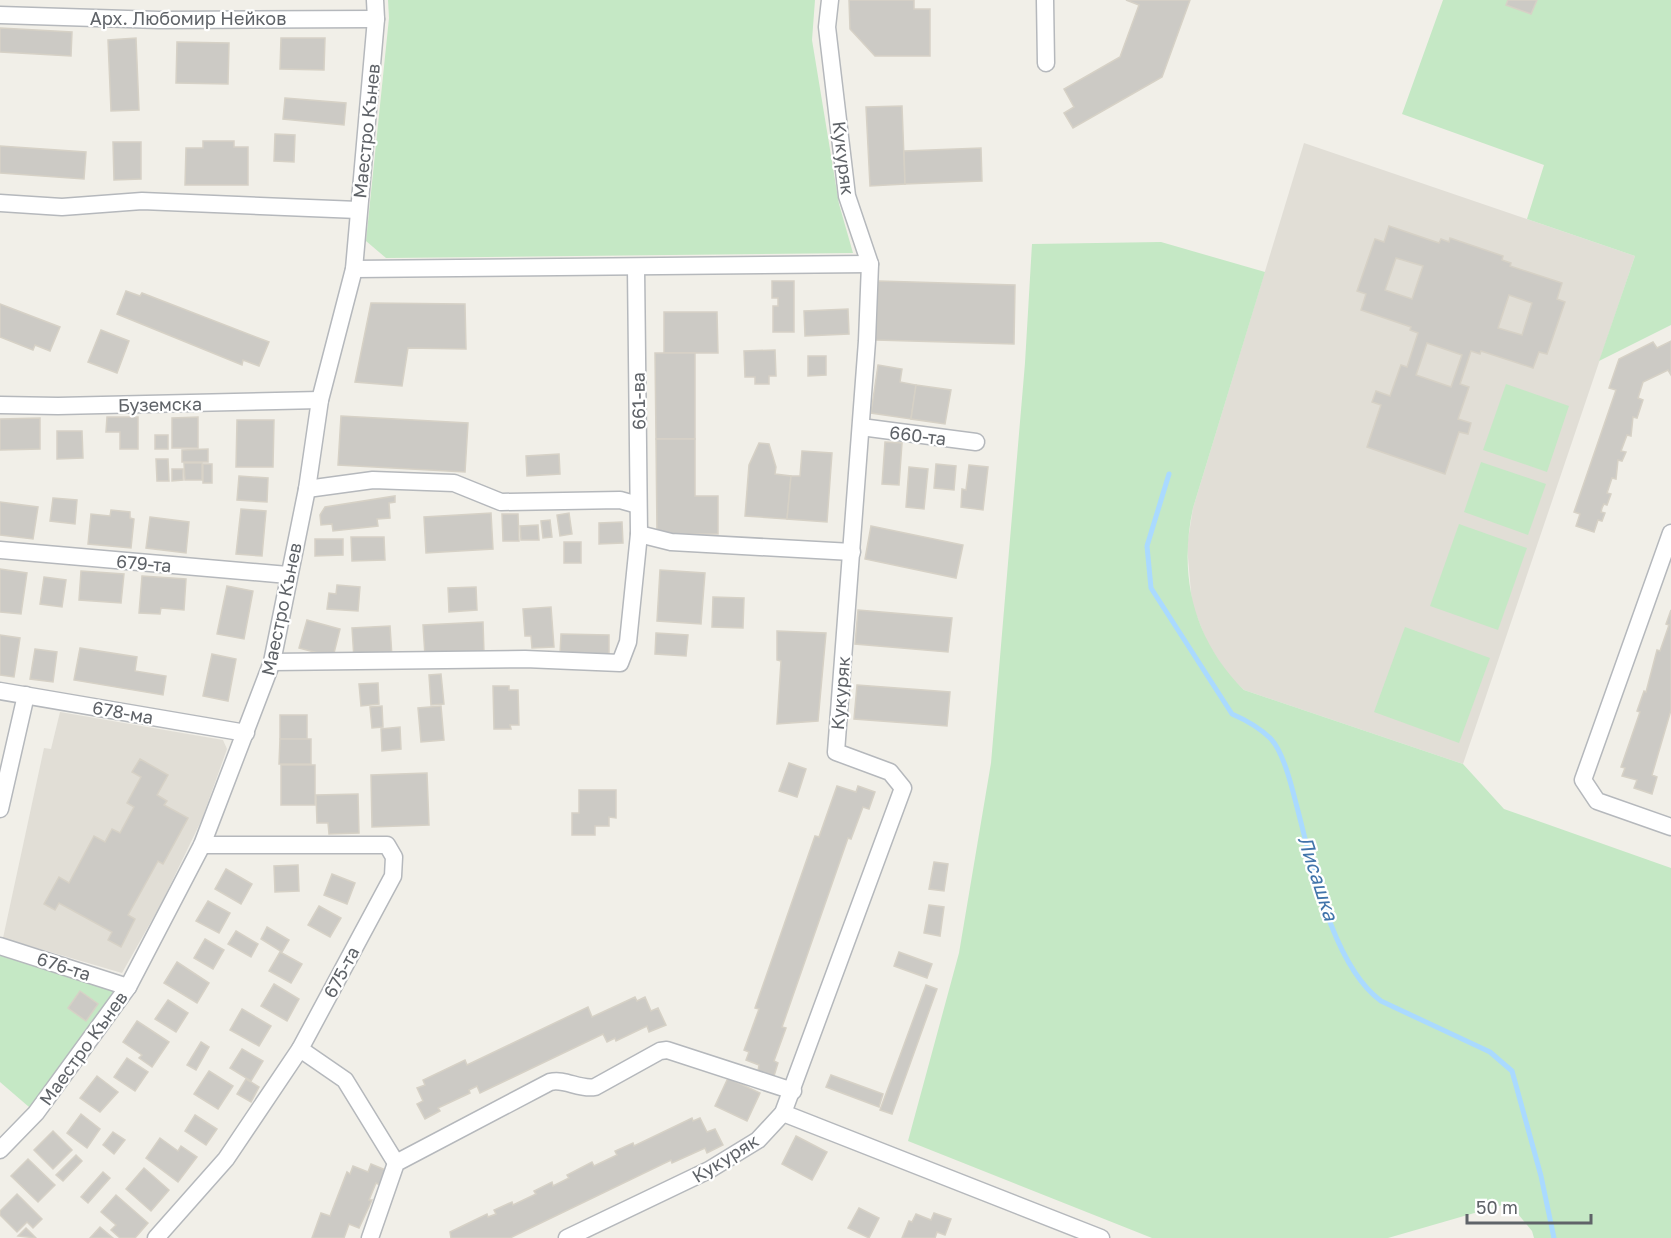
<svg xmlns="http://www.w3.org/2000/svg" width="1671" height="1238" viewBox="0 0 1671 1238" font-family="'Golos Text',sans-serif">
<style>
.education{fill:#e1ded6}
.green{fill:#c5e8c5}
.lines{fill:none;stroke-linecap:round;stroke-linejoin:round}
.stream{stroke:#aadaff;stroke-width:5}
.building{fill:#cccac5;stroke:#d6d1c6;stroke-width:1.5;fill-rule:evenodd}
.minor-casing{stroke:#b5b8bc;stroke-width:19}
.minor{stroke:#fff;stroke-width:16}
.labels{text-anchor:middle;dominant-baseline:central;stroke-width:4.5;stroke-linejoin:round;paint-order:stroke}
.street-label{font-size:18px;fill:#5f6368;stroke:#fff}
.water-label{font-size:20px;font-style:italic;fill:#4174aa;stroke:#fff}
</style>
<rect width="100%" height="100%" fill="#f1efe8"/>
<!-- education -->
<g class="education">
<path d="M1304,143L1635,256L1463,764L1244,690L1229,676L1207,642L1192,604L1187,546L1193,508Z"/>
<path d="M60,712L223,740L227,749L202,819L161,904L122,973L3,938L44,748L51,749Z"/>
</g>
<!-- green -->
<g class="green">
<path d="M388,0H815L812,40L839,204L853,253L386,258L366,241L389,18Z"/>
<path d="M1443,0H1671V325L1599,361L1635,256L1527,219L1544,165L1402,114Z"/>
<path d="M1161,242L1265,272L1193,508C1178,577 1194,640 1244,690L1463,764L1504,809L1671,868V1238H1534L1532,1231L1509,1203L1388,1238H1152L908,1141L959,953L991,763L1025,363L1032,244Z"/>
<path d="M1506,384L1569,406L1547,472L1483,450Z"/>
<path d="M1481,462L1546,484L1528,535L1464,512Z"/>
<path d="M1459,524L1527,548L1498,630L1430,606Z"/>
<path d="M1405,627L1490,658L1459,743L1374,712Z"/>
<path d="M0,946L128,987L36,1113L0,1082Z"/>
</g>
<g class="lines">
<!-- stream -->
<path class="stream" d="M1169,474L1147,546L1151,588L1232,714C1246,720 1260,728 1271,739C1284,753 1292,788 1297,807C1312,864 1332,965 1381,1001L1490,1052L1512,1071L1541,1176L1554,1238"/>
</g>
<!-- building -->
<g class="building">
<path d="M849,0H914V9H930V56H875L850,29Z"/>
<path d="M1126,0H1190L1162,77L1073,128L1064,113L1074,107L1064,89L1120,57L1139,5Z"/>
<path d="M1508,0H1537L1531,14L1506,5Z"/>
<path d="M0,28L72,32L71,56L0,52Z"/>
<path d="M136,38L139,110L111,111L108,40Z"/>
<path d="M281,38H325L324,70L280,69Z"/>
<path d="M177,42L229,43L228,84L176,83Z"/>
<path d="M285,98L346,103L344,125L283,119Z"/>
<path d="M902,106L905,184L870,186L866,107Z"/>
<path d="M275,134L295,135L294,162L274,161Z"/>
<path d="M203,141H234V147H248V185H185L186,148H203Z"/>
<path d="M113,142H141V179L114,180Z"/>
<path d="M0,146L86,152L84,179L0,173Z"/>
<path d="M981,148L982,181L905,184L904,151Z"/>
<path d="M1389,226L1439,243L1441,239L1449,242L1450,238L1503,256L1502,260L1511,263L1510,266L1562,283L1557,299L1565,302L1547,354L1539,352L1533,368L1481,351L1480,354L1471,351L1460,384L1469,387L1458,419L1471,423L1468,434L1459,432L1445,474L1367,447L1381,405L1372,402L1376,391L1390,396L1401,365L1407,367L1418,333L1410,330L1411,327L1361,310L1366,294L1357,291L1375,239L1384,242ZM1396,258L1423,266L1412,299L1385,290ZM1509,295L1532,303L1522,335L1498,328ZM1427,343L1462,355L1451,387L1416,375Z"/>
<path d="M772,281H794V332H773V306H778V298H772Z"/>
<path d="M878,281L1015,285L1014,344L876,340Z"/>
<path d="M126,291L140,296L142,293L269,342L259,366L243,360L242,365L117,314Z"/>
<path d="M371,303L465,304L466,349L408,348L402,386L355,382Z"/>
<path d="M0,304L60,327L50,351L35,345L33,350L0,337Z"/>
<path d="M848,309L849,334L805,336L804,311Z"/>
<path d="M664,312H717L718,353H664Z"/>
<path d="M101,330L129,341L117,373L88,362Z"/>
<path d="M1671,341V375L1668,370L1643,382L1638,398L1643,400L1637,418L1633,417L1631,436L1627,435L1621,451L1626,452L1622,461L1618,460L1616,479L1612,478L1607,493L1611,494L1607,505L1604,504L1602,508L1601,512L1605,513L1602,521L1598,520L1594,532L1576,526L1580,514L1574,512L1616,390L1609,388L1619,359L1653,342L1657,348Z"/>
<path d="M775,350L776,376H769V384H755V377H745L744,351Z"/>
<path d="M655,353H695V439H656Z"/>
<path d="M808,356H826V375L808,376Z"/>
<path d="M878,365L902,369L900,382L916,385L911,419L871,413Z"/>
<path d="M916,385L951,390L945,424L911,419Z"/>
<path d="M341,416L468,423L465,472L338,465Z"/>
<path d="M107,417H138V449H120V432H106Z"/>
<path d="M198,417V448H172V418Z"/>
<path d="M40,418V449L0,450V419Z"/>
<path d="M237,420H274L273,467H236Z"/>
<path d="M57,431H82L83,458L57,459Z"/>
<rect x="155" y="435" width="13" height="14"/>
<path d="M656,439H695V496H718V534H657Z"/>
<path d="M885,442L902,443L899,485L882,484Z"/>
<path d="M759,443L769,444L776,467L775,474L791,476L787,519L745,516L749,465Z"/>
<path d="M208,449V462H182V450Z"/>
<path d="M802,451L832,453L827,522L787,519L791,476H800Z"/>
<path d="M559,454L560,474L527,476L526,456Z"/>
<path d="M156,459H168L169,481H157Z"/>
<path d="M184,463H202V480H185Z"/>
<rect x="203" y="464" width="9" height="19"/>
<path d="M936,464L956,466L954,490L934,488Z"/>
<path d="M969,465L988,467L983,510L961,507L962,489L966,490Z"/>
<path d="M909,467L928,469L924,509L906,507Z"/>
<path d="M172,469H183V480L172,481Z"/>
<path d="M239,476L268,478L267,502L237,500Z"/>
<path d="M395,496V502L389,503L390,518L377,519L378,526L333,531L332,524L321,525L320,515L325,507Z"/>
<path d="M53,498L77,500L75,524L50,521Z"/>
<path d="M0,502L38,507L33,539L0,535Z"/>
<path d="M241,509L266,511L262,556L236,554Z"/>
<path d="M111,510L130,512V518L134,519L131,548L88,544L91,514L110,516Z"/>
<path d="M491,513L493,549L426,553L424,517Z"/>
<path d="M569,513L572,534L560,536L557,515Z"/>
<path d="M502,514H518L519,541H503Z"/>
<path d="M150,517L189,522L186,553L146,548Z"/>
<path d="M550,520L552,537L543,538L541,521Z"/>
<path d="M622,522L623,543L599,544V523Z"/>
<path d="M538,525L539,540H521L520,526Z"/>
<path d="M871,526L963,545L956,578L865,559Z"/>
<path d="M351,537H384L385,560L352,561Z"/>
<path d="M315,539H343V555L315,556Z"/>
<rect x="564" y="542" width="17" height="21"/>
<path d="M0,569L27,573L21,614L0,612Z"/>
<path d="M660,570L705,573L701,624L657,621Z"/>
<path d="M81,571L124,574L121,603L79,600Z"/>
<path d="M142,576L186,579L184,610L161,608L160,614L139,613Z"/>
<path d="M44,577L66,580L62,607L40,604Z"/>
<path d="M337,585L360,587L358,611L327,609L329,593L336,594Z"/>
<path d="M227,586L253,591L244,639L217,634Z"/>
<path d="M476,587L477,610L449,612L448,588Z"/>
<path d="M713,597L744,598L743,628L712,627Z"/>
<path d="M551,607L554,647L532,648L531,636H525L523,609Z"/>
<path d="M858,610L952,618L948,652L855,644Z"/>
<path d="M1671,610V710L1652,775L1657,777L1652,794L1634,788L1637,780L1622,776L1625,768L1621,767L1640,712L1637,711L1644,691L1646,692L1657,650L1660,651L1669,625L1666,624Z"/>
<path d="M307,620L340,629L333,657L299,648Z"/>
<path d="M483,622L484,653L425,656L423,625Z"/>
<path d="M390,626L392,657L354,659L352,628Z"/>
<path d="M777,631L826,633L818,721L777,724L781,661L777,660Z"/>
<path d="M656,633L688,635L686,656L655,654Z"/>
<path d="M561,634L609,635V654H560Z"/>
<path d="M0,635L20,638L14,677L0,675Z"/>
<path d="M80,648L137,657L135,671L166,676L163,695L74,680Z"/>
<path d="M35,649L57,652L53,682L30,679Z"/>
<path d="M212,654L236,659L228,701L203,696Z"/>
<path d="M441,674L444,704L431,705L429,675Z"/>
<path d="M378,683L379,704L361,706L359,684Z"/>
<path d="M857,685L950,692L947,726L854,719Z"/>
<path d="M493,686H509V690H518L519,725H510L511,729H494Z"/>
<path d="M382,706L383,727L372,728L370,707Z"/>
<path d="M441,706L444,740L421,742L418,708Z"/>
<rect x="280" y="715" width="27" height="24"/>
<path d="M400,727L401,749L382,751L381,729Z"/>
<path d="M280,739H311V764H279Z"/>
<path d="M140,759L168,775L157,795L167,801L164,805L188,818L163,864L158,861L128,915L135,919L121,947L108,940L112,932L59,903L55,910L44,904L59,877L69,883L94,836L105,842L112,829L120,833L134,807L127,803L141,777L132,772Z"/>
<path d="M789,763L806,769L797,797L779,791Z"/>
<rect x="281" y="765" width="34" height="40"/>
<path d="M427,773L429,825L372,827L371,775Z"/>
<path d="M837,786L856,792L858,786L875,792L869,809L863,807L851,839L848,838L782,1027L786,1028L774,1061L778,1063L774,1076L758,1071L759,1065L746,1060L749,1052L744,1050L759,1009L755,1008L815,836L819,837Z"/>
<path d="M579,790H616V818L609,817V826H595V835H572V813H579Z"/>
<path d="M358,794L359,833L329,834L328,823H317L316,795Z"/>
<path d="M934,862L948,864L944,891L929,889Z"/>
<path d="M298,865L299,891L275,892L274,866Z"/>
<path d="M226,869L252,884L241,904L215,889Z"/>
<path d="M332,874L355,883L347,904L324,895Z"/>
<path d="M208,901L230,913L219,933L196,921Z"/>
<path d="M929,905L944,907L940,936L924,933Z"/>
<path d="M319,906L341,918L330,937L308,925Z"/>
<path d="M267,927L289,940L282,952L261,939Z"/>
<path d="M236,931L258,944L251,957L228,944Z"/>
<path d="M205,939L224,950L213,969L194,958Z"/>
<path d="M280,952L302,964L291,983L269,971Z"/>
<path d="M899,952L932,964L927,978L894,966Z"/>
<path d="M177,962L209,983L197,1003L164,983Z"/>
<path d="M274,984L299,999L287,1021L261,1006Z"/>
<path d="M926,985L937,989L892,1114L880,1110Z"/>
<path d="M80,991L98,1004L86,1021L68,1008Z"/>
<path d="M635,997L637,1001L645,997L651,1011L658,1008L666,1025L649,1032L647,1026L616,1041L615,1038L607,1042L603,1034L480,1093L477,1086L469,1090L470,1093L438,1108L440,1111L425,1119L417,1104L423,1101L417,1088L425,1085L423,1080L465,1060L467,1065L588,1007L592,1017Z"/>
<path d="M168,1000L188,1013L176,1032L155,1019Z"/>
<path d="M242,1009L271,1026L259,1046L230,1030Z"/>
<path d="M137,1021L169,1042L152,1067L139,1058L142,1055L123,1042Z"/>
<path d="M201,1042L209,1047L196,1070L187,1065Z"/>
<path d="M242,1049L263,1061L251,1081L230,1068Z"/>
<path d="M127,1058L148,1072L135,1091L114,1077Z"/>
<path d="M209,1071L233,1086L218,1109L194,1094Z"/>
<path d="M831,1075L883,1094L879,1107L826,1087Z"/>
<path d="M97,1076L118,1092L100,1112L80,1098Z"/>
<path d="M728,1078L760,1093L747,1121L715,1106Z"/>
<path d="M246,1079L259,1087L251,1102L237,1094Z"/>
<path d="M81,1114L100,1129L87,1148L67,1133Z"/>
<path d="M195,1115L217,1129L206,1145L185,1131Z"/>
<path d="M692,1118L693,1121L700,1118L707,1132L715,1129L723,1145L707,1153L705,1148L672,1163L671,1160L510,1238H451L450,1232L487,1214L488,1217L496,1214L494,1210L512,1202L513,1205L536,1194L534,1191L552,1182L553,1186L569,1178L567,1175L592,1162L594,1166L617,1155L615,1151L633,1143L634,1146Z"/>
<path d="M53,1131L72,1150L53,1169L34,1150Z"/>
<path d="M113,1132L125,1140L114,1154L103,1145Z"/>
<path d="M796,1136L827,1152L812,1180L782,1164Z"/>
<path d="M160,1138L178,1151L181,1146L197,1157L178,1182L146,1158Z"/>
<path d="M76,1155L82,1161L63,1181L56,1175Z"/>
<path d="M28,1159L55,1185L38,1202L11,1176Z"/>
<path d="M371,1164L388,1171L382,1186L376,1183L369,1200H372L359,1228L349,1224L344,1238H312L321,1213L330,1216L347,1172L350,1174L353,1166L368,1172Z"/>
<path d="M144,1168L169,1190L151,1211L126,1189Z"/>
<path d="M103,1172L110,1178L88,1203L81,1197Z"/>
<path d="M17,1194L42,1219L33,1228L27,1222L17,1232L0,1215V1211Z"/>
<path d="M116,1195L148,1223L135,1238H120L111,1230L116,1225L101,1212Z"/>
<path d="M859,1208L879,1218L869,1238L848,1228Z"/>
<path d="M934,1213L951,1219L945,1235L937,1232L935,1238H902L909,1221L912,1222L916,1214L931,1220Z"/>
<path d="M100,1227L113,1238H90Z"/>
<path d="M26,1228L36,1238L18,1236Z"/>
</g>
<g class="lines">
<!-- minor casing -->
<g class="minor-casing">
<g id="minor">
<path d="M1045,0L1046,63"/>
<path d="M0,15L159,20L376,19"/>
<path d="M0,203L62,207L142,201L358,210"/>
<path d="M354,269L870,264"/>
<path d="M0,405L58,406L320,400"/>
<path d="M861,427L976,442"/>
<path d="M307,489L373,480L454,483L501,502L620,500L638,505"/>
<path d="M1671,533L1583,780L1597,801L1671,827"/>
<path d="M639,534L671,542L852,552"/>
<path d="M0,550L288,575"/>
<path d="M272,662L525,659L620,663L628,642L639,534L636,268"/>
<path d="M0,691L246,733"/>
<path d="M0,809L26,695"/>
<path d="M0,946L128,987"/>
<path d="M300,1049L345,1080L396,1163"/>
<path d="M783,1113L1101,1238"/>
<path d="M0,1150L36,1113L128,987L202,845L272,662L307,489L320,400L354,269L376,19L375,0"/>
<path d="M156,1238L226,1159L300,1049L393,876L394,857L387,845H202"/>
<path d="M370,1238L396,1163L550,1082C565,1078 579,1090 595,1087L660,1051L667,1050L793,1091"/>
<path d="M567,1238L709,1170L758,1140L783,1113L903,788L890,772L836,752L867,341L870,264L847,196L827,27L830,0"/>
</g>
</g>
<!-- minor -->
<use href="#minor" class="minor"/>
</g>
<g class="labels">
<!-- street labels -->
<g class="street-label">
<text x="188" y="18">Арх. Любомир Нейков</text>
<text transform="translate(366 131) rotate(-84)">Маестро Кънев</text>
<text transform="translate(844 158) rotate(83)">Кукуряк</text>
<text transform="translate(638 401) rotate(-91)">661-ва</text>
<text transform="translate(160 404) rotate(-1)">Буземска</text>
<text transform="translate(918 435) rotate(7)">660-та</text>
<text transform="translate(144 563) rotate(5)">679-та</text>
<text transform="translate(281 609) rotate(-78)">Маестро Кънев</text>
<text transform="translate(840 693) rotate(-85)">Кукуряк</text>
<text transform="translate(123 712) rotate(10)">678-ма</text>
<text transform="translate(64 966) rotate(18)">676-та</text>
<text transform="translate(341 972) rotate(-62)">675-та</text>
<text transform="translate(83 1048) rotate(-54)">Маестро Кънев</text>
<text transform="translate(725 1158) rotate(-32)">Кукуряк</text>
</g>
<!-- water labels -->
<g class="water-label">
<text transform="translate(1319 878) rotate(72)">Лисашка</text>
</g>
</g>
<!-- scale -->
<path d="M1467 1214v9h124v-9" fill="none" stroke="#5f6368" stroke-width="3"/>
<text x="1476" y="1214" font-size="18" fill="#5f6368" stroke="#ffffff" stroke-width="4.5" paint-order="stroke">50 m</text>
</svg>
